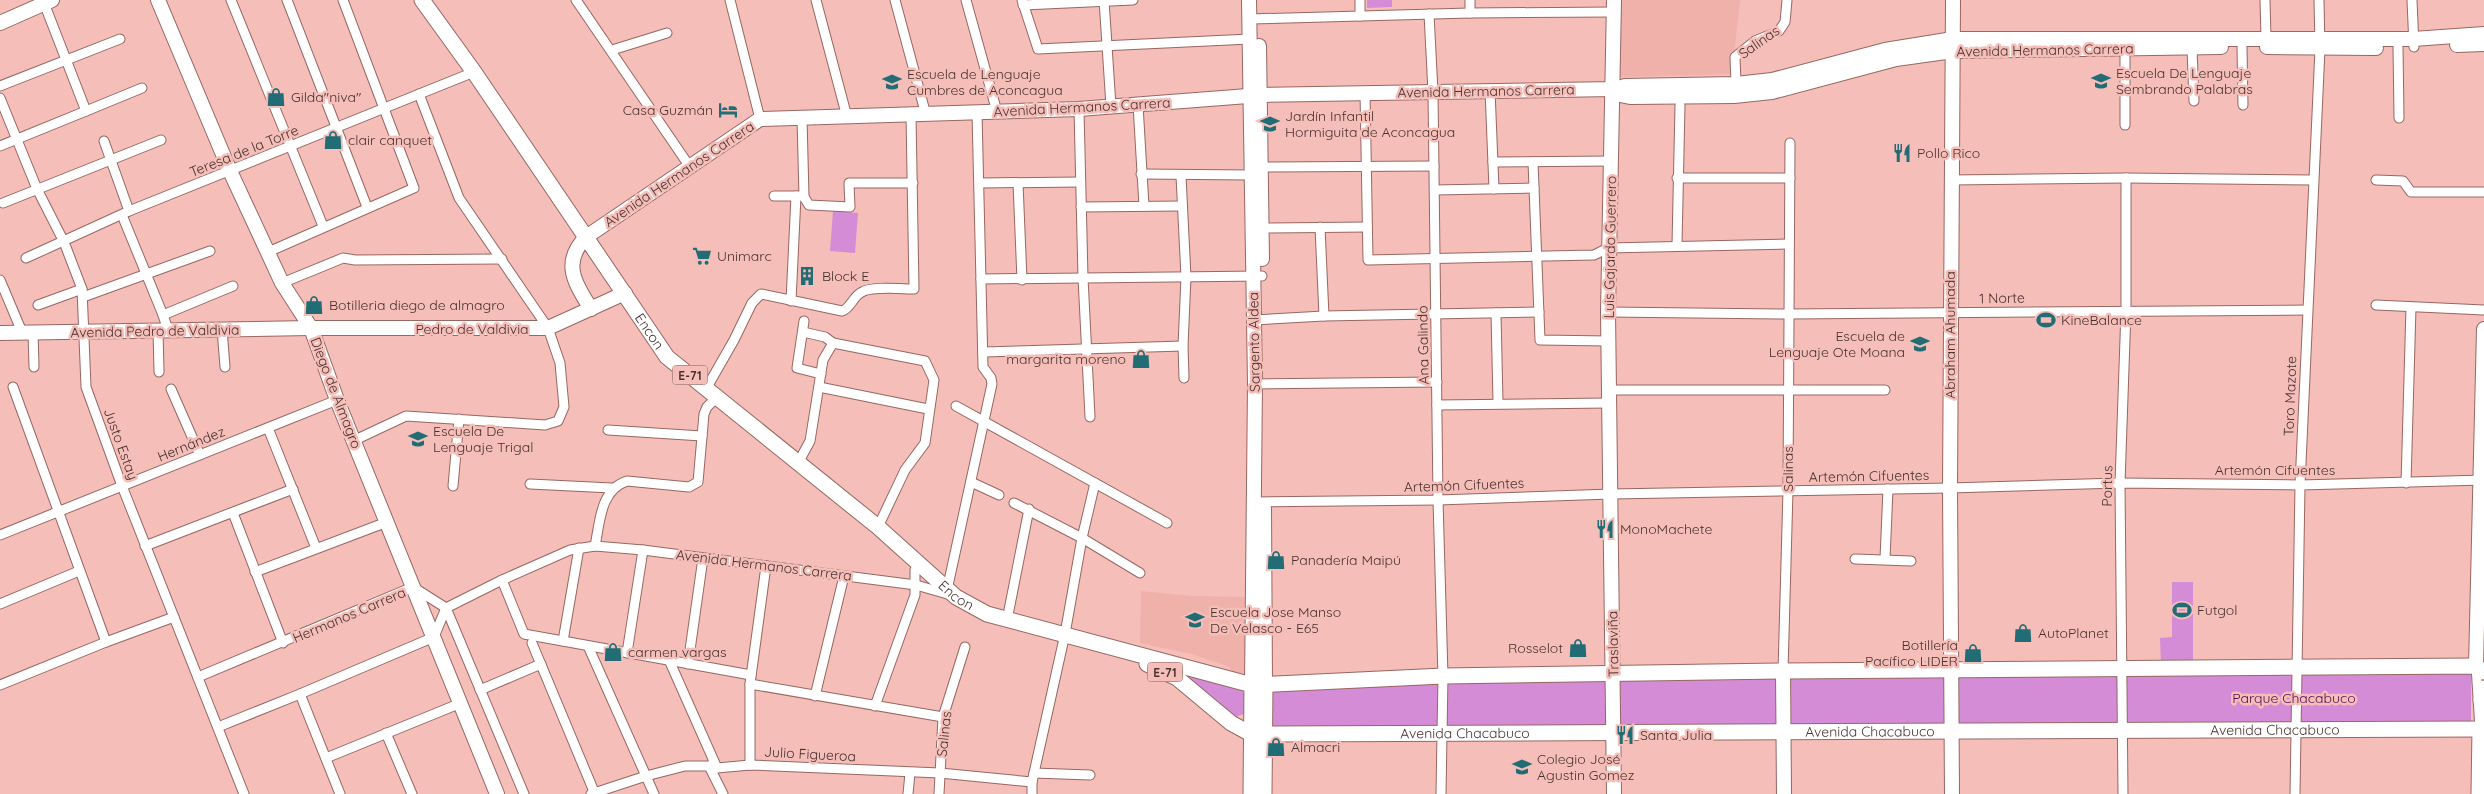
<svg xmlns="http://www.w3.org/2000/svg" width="2484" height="794" viewBox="0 0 2484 794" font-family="Quicksand,sans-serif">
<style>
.built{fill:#efb1aa}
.green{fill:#d58cd6}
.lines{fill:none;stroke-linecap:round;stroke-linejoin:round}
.street-casing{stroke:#976762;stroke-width:11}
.secondary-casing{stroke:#976762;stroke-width:16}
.primary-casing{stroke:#976762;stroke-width:17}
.street{stroke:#fff;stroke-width:9}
.secondary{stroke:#fff;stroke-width:14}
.primary{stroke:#fff;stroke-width:15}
.labels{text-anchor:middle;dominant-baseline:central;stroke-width:5;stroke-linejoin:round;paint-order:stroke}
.shield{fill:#f5beb8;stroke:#7c5c59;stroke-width:1}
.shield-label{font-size:12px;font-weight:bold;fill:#483230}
.street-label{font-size:14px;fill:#483230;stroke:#f5beb8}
.poi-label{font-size:14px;fill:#483230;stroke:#f5beb8;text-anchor:start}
.park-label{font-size:14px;fill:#510a54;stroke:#f5beb8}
</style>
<rect width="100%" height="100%" fill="#f5beb8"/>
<!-- built -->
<g class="built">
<path d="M1618,0H1740L1732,74L1618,77Z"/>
<path d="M1141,591L1191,596L1250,597L1246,673L1231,672L1230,667L1191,654L1140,643Z"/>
</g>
<!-- green -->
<g class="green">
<path d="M1367,0H1392V7L1367,8Z"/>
<path d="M833,211L858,213L855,253L830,251Z"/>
<path d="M2172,582H2193V665H2161L2160,638L2172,637Z"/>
<path d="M1182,673L1242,690L1246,697L1244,714L1235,717Z"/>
<path d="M2471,673V725L1271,732V686L1613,676L1859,679L2077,674Z"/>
</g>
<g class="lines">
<!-- street casing -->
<g class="street-casing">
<g id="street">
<path d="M231,0L323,226"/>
<path d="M287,0L367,207"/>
<path d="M576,0L690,167"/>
<path d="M730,0L760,119"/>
<path d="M816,0L847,117"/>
<path d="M895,0L926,115"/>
<path d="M966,0L997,112"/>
<path d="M1022,0L1038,49L1250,39"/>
<path d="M1104,0L1111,106"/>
<path d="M1360,0V16"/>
<path d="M1470,0V13"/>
<path d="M2265,0L2266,38"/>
<path d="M2412,0L2414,47"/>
<path d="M1023,5L1133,0"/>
<path d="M1429,14L1433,92L1438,500L1443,676L1441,794"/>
<path d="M1249,19L1470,13L1614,12"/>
<path d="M2242,47L2243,105"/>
<path d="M2398,47L2399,118"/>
<path d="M2192,48L2194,101"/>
<path d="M2125,49V125"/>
<path d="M612,50L667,33"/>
<path d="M1736,84L1735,57L1755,41L1779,31L1785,22L1787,0"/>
<path d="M0,86L120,39"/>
<path d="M1490,90L1494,189"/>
<path d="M1365,92L1368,260L1594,255L1608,248L1789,244"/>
<path d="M0,98L37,189L64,242L82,289L86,387L122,486L244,794"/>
<path d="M1138,105L1144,206"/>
<path d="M1079,109L1083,278L1090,417"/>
<path d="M86,111L142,88"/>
<path d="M802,118L804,197"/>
<path d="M104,141L129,211"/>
<path d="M0,146L86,111L44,3"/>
<path d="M1493,162L1611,161"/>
<path d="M1533,162L1540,340L1608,341"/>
<path d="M1262,167L1434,166"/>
<path d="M1141,174L1252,175"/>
<path d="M1181,176L1186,277L1183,346L1184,378"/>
<path d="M1677,178H1790"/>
<path d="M1950,180L2126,178L2313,180"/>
<path d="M2376,180L2403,181L2411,192H2484"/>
<path d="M980,183L1080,182"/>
<path d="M1018,183L1022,280"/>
<path d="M1435,190L1534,188"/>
<path d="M774,196H801"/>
<path d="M804,197L809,205L850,207L849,183H913"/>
<path d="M3,203L161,140"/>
<path d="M1081,207L1182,206"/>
<path d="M122,215L163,315L168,330"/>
<path d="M1320,227L1324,316"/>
<path d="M1262,228L1367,227"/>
<path d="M1677,245L1680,105"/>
<path d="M268,252L414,188L343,0"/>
<path d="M26,258L129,211L474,72"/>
<path d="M981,279L1262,276"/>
<path d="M0,280L22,332"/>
<path d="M282,283L343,258L355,260L502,259"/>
<path d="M83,297L210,251"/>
<path d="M791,301L796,196"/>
<path d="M38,305L82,289"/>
<path d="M2376,305L2484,310"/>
<path d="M1608,312L1789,314L2307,310"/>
<path d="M1496,313L1498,403"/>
<path d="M163,315L233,286"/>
<path d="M1254,320L1324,316L1539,312"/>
<path d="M804,321L797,368L821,374"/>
<path d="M222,329L225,367"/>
<path d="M158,330L159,372"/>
<path d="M33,332L34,367"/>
<path d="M803,332L825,337L833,343"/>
<path d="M983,352L1183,346"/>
<path d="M1255,384L1437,382"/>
<path d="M13,387L106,642"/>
<path d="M819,387L928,409"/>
<path d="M171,389L200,455"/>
<path d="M706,389L734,340L752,303L761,294L842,311C851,308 853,296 862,292C872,286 902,289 914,289L911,115"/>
<path d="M1609,390H1885"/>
<path d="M1437,405L1609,403"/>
<path d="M956,406L1167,523"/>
<path d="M268,428L316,548"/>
<path d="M608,430L702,436"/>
<path d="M355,440L406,416L545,425L558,421L564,407L560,363L548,328L459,198L419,94"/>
<path d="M798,463L810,441L823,360L833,343L925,361L934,380L925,443L905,470L878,527"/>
<path d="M971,482L999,495"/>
<path d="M2406,483L2411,307"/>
<path d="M530,484L612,488"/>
<path d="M453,486L459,419"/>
<path d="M1255,502L1438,500L1611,494L1950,488L2120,483L2300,485L2484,480"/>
<path d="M1014,503L1082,538L1140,573"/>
<path d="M233,513L283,643"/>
<path d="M0,535L337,400"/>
<path d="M145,546L293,489"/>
<path d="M595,546C600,522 600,490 627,481L689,487L698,482L704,414L707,407L716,398"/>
<path d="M1855,559L1911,561"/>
<path d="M1885,559L1888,489"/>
<path d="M255,572L387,522"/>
<path d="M502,580L524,634L751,675"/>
<path d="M947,590L992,384L991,378L983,367L977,113"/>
<path d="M0,604L79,571"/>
<path d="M446,608L502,580L570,550L595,546L643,550L916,585L951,595"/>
<path d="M446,608L524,794"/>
<path d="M1007,620L1029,509"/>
<path d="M563,641L579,548"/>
<path d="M532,643L595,794"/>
<path d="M588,646L654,794"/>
<path d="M627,653L643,550"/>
<path d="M669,660L717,768"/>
<path d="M688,664L703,558"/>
<path d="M2476,666L2480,729"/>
<path d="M1783,671L1788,490L1790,143"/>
<path d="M198,677L413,587L446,608"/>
<path d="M750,684L943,717"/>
<path d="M0,685L106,642L174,617"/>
<path d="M480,690L541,664"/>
<path d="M300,694L340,794"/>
<path d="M815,696L844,576"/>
<path d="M875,706L915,595V570L918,563"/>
<path d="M218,727L300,694L434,637L446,608"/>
<path d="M386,733L412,794"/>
<path d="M326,758L461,703"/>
<path d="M750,765V684L766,566"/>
<path d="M709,766L723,794"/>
<path d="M1034,773L1090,775"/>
<path d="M591,794L646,776L685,766H709L717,768L750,765L940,773L1032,782"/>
<path d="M908,794L910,773"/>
<path d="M939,794L943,717L965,647"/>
<path d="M1032,794V782L1065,634L1082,538L1095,483"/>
<path d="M2123,794L2120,483L2126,310V178"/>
<path d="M2295,794L2300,485L2320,49L2319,0"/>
</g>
</g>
<!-- secondary casing -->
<g class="secondary-casing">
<g id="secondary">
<path d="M158,0L230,171L282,283L311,328L337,400L497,794"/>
<path d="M1249,0L1255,384L1252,685"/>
<path d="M1614,0L1608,312L1614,794"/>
<path d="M0,23L52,0"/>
<path d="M2457,45L2484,44"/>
<path d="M1259,46L1262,259"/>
<path d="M2267,47L2376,48"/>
<path d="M1614,89L1620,95L1630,97L1734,96L1772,92L1896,59L1953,51L2221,47"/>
<path d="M591,309C575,283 561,263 586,237L760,119L1079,109L1261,95L1614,89L1625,86L1736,84L1772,80L1885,50L1953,39H2413L2484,34"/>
<path d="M0,333L311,328H548L625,293"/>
<path d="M1264,508L1265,683"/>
<path d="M2476,666L2484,329"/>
<path d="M1783,671L1784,794"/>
<path d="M1952,794L1950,488L1953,0"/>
</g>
</g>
<!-- primary casing -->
<g class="primary-casing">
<g id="primary">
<path id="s1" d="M422,0L474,72L667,357L878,527L956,597L987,614L1252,685L1443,676L1783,671L2476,666L2484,672"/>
<path d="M1147,664L1177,678L1231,723L1251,734"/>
<path d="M2484,688L2481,700L2484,714"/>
<path id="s2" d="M1251,734L2480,729"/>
<path d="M1251,794L1252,685"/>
<path d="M1264,794L1265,683"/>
<path d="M2479,794L2480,729"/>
</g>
</g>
<!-- street -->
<use href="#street" class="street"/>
<!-- secondary -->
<use href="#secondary" class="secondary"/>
<!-- primary -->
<use href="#primary" class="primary"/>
</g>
<!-- icons -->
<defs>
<g id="school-bare" transform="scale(1.5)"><path d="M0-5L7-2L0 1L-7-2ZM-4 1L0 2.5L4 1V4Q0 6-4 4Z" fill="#226d75" stroke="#f5beb8" stroke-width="2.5" paint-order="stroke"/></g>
<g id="shop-bare" transform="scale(1.5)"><path d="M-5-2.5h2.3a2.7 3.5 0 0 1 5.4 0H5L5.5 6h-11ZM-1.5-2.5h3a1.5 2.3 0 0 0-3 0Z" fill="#226d75" stroke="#f5beb8" stroke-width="2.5" paint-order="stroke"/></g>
<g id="hotel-bare" transform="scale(1.5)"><path d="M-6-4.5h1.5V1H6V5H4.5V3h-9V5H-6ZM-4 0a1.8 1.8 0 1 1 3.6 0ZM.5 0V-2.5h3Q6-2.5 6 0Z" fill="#226d75" stroke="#f5beb8" stroke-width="2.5" paint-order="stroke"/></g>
<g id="restaurant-bare" transform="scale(1.5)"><path d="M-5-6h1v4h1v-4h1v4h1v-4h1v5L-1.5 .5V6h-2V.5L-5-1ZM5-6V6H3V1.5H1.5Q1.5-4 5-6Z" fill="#226d75" stroke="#f5beb8" stroke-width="2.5" paint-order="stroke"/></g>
<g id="supermarket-bare" transform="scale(1.5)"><path d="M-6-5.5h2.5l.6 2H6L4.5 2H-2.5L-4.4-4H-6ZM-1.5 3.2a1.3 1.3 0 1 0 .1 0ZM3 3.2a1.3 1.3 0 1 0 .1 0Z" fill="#226d75" stroke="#f5beb8" stroke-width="2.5" paint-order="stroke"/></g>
<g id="building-bare" transform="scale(1.5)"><path d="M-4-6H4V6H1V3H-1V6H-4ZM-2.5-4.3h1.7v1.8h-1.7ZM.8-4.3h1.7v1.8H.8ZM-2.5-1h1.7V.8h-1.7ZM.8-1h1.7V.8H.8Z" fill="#226d75" stroke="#f5beb8" stroke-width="2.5" paint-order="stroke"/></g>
<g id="stadium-bare" transform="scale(1.5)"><path d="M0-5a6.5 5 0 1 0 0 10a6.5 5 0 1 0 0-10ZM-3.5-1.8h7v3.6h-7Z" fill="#226d75" stroke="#f5beb8" stroke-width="2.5" paint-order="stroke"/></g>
</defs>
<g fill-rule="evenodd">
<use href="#school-bare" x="2101" y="81"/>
<use href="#school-bare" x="892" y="82"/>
<use href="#shop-bare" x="276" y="97"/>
<use href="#hotel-bare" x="728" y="110"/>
<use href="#school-bare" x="1270" y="124"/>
<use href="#shop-bare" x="333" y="140"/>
<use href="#restaurant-bare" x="1902" y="153"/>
<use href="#supermarket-bare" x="702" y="256"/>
<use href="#building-bare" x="807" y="276"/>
<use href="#shop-bare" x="314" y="305"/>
<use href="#stadium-bare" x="2046" y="320"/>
<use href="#school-bare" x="1920" y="344"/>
<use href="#shop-bare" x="1141" y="359"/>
<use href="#school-bare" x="418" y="439"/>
<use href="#restaurant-bare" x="1605" y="529"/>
<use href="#shop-bare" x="1276" y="560"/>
<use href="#stadium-bare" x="2182" y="610"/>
<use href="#school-bare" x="1195" y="620"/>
<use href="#shop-bare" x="2023" y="633"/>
<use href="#shop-bare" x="1578" y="648"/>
<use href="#shop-bare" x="613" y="652"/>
<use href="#shop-bare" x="1973" y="653"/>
<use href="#restaurant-bare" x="1625" y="735"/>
<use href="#shop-bare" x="1276" y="747"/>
<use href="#school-bare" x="1522" y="767"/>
</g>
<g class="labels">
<!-- shield labels -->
<g class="shield">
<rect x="672.5" y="365.5" width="35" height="19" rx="4"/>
<rect x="1147.5" y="662.5" width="35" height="19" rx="4"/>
</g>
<g class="shield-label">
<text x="690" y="375">E-71</text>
<text x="1165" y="672">E-71</text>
</g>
<!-- street labels -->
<g class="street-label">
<text transform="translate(1759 42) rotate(-35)">Salinas</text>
<text transform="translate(2045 50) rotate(-1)">Avenida Hermanos Carrera</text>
<text transform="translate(1486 91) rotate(-1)">Avenida Hermanos Carrera</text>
<text transform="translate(1082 107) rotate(-3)">Avenida Hermanos Carrera</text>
<text transform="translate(244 151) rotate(-22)">Teresa de la Torre</text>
<text transform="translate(679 174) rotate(-34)">Avenida Hermanos Carrera</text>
<text transform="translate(1610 247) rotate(-89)">Luis Gajardo Guerrero</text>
<text transform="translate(2002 298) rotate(-1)">1 Norte</text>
<text x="472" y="329">Pedro de Valdivia</text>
<text transform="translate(155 331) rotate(-1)">Avenida Pedro de Valdivia</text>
<text stroke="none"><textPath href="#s1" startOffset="402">Encon</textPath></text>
<text transform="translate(1950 335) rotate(-90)">Abraham Ahumada</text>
<text transform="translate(1254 342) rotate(-91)">Sargento Aldea</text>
<text transform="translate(1423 345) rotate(-91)">Ana Galindo</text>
<text transform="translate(336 393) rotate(69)">Diego de Almagro</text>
<text transform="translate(2290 396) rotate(-88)">Toro Mazote</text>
<text transform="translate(121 444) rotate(70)">Justo Estay</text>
<text transform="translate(191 444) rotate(-22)">Hernández</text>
<text transform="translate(1788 469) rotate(-90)">Salinas</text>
<text x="2275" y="470">Artemón Cifuentes</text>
<text transform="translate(1869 476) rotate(-1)">Artemón Cifuentes</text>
<text transform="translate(1464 485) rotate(-2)">Artemón Cifuentes</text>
<text transform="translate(2107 486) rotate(-89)">Portus</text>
<text transform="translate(764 565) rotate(7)">Avenida Hermanos Carrera</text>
<text stroke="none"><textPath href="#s1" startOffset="808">Encon</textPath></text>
<text transform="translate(349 615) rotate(-23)">Hermanos Carrera</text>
<text transform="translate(1613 644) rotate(-91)">Traslaviña</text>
<text stroke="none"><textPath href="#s2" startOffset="1024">Avenida Chacabuco</textPath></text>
<text stroke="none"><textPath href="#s2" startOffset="619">Avenida Chacabuco</textPath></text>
<text stroke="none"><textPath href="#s2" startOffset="214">Avenida Chacabuco</textPath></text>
<text transform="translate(944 734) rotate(-84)">Salinas</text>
<text transform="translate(810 754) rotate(3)">Julio Figueroa</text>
</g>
<!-- poi labels -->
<g class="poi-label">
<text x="2116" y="73">Escuela De Lenguaje<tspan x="2116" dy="16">Sembrando Palabras</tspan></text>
<text x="907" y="74">Escuela de Lenguaje<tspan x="907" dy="16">Cumbres de Aconcagua</tspan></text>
<text x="291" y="97">Gilda"niva"</text>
<text x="713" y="110" text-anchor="end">Casa Guzmán</text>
<text x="1285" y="116">Jardín Infantil<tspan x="1285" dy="16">Hormiguita de Aconcagua</tspan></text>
<text x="348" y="140">clair canquet</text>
<text x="1917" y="153">Pollo Rico</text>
<text x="717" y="256">Unimarc</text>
<text x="822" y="276">Block E</text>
<text x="329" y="305">Botilleria diego de almagro</text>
<text x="2061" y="320">KineBalance</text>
<text x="1905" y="336" text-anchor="end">Escuela de<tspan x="1905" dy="16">Lenguaje Ote Moana</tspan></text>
<text x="1126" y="359" text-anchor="end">margarita moreno</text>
<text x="433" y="431">Escuela De<tspan x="433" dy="16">Lenguaje Trigal</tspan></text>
<text x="1620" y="529">MonoMachete</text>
<text x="1291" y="560">Panadería Maipú</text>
<text x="2197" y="610">Futgol</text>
<text x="1210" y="612">Escuela Jose Manso<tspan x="1210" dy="16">De Velasco - E65</tspan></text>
<text x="2038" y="633">AutoPlanet</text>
<text x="1958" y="645" text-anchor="end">Botillería<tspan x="1958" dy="16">Pacífico LIDER</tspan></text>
<text x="1563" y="648" text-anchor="end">Rosselot</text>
<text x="628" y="652">carmen vargas</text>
<text x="1640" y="735">Santa Julia</text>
<text x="1291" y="747">Almacri</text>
<text x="1537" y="759">Colegio José<tspan x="1537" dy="16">Agustin Gomez</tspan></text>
</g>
<!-- park labels -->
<g class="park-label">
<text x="2294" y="698">Parque Chacabuco</text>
</g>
</g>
</svg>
